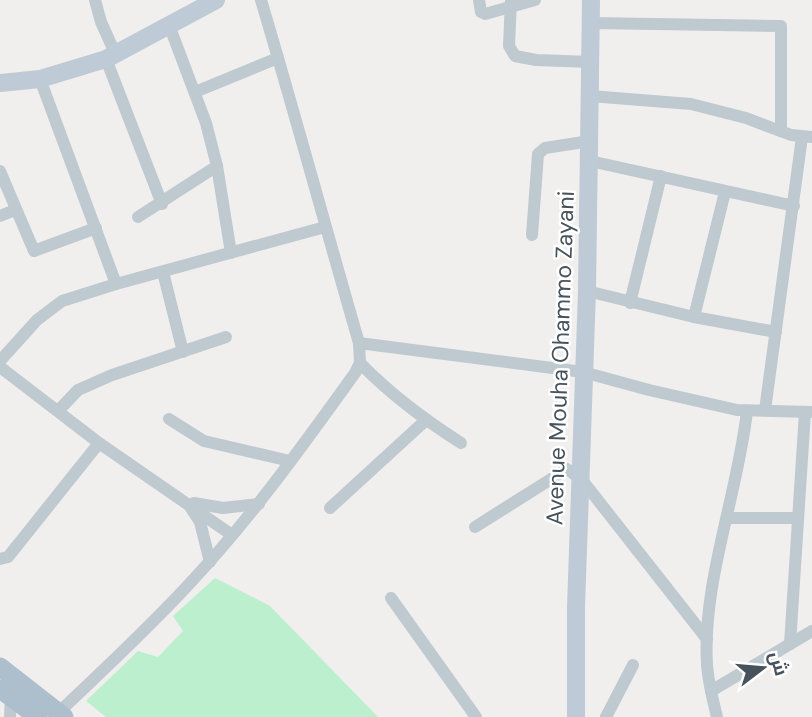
<svg xmlns="http://www.w3.org/2000/svg" width="812" height="717" viewBox="0 0 812 717" font-family="'DM Sans',Cairo,sans-serif">
<style>
.green{fill:#bbefce}
.lines{fill:none;stroke-linecap:round;stroke-linejoin:round}
.street{stroke:#bec9d0;stroke-width:12}
.secondary{stroke:#becad5;stroke-width:18}
.primary{stroke:#adbecd;stroke-width:19}
.labels{text-anchor:middle;dominant-baseline:central;stroke-width:5;stroke-linejoin:round;paint-order:stroke}
.street-label{font-size:23px;fill:#46525c;stroke:#fff}
</style>
<rect width="100%" height="100%" fill="#f1eeee"/>
<!-- green -->
<path class="green" d="M215,578L270,606L378,717H106L86,701L138,651L158,657L183,631L173,616Z"/>
<g class="lines">
<!-- street -->
<g class="street">
<path d="M95,0L101,22L115,53"/>
<path d="M479,0L481,12L485,14L535,0"/>
<path d="M511,0L509,46L515,56L536,60L591,62"/>
<path d="M591,23L781,26V131"/>
<path d="M169,25L206,123L217,166L231,253"/>
<path d="M106,59L162,204"/>
<path d="M40,79L116,284"/>
<path d="M195,92L278,58"/>
<path d="M590,96L691,104L746,118L791,135L812,137"/>
<path d="M590,161L794,206"/>
<path d="M0,171L34,251L96,228"/>
<path d="M0,216L15,210"/>
<path d="M138,217L217,166"/>
<path d="M532,235L538,154L545,148L590,141"/>
<path d="M163,272L183,352"/>
<path d="M587,291L694,317L776,332"/>
<path d="M630,303L661,176"/>
<path d="M694,317L725,192"/>
<path d="M359,343L583,372L649,390L737,410L812,412"/>
<path d="M0,361L37,320L62,301L116,284L325,227"/>
<path d="M360,363C390,394 425,420 461,443"/>
<path d="M0,367L99,443L232,535"/>
<path d="M765,410L802,137"/>
<path d="M58,411L78,390L112,375L226,337"/>
<path d="M169,419L204,441L290,461"/>
<path d="M194,503L223,508L259,504"/>
<path d="M191,508L200,522L210,562"/>
<path d="M330,508L426,420"/>
<path d="M727,518H797"/>
<path d="M475,527L567,469L582,480L707,639"/>
<path d="M0,559L8,557L99,443"/>
<path d="M391,598L476,717"/>
<path d="M790,644L805,412"/>
<path d="M711,691L812,631"/>
<path d="M58,713C103,670 149,628 191,582C252,517 303,445 355,373L360,363L359,343C326,229 295,114 261,0"/>
<path d="M10,717L11,694"/>
<path d="M606,717L633,665"/>
<path d="M717,717C713,700 708,682 707,664C702,583 738,493 747,411"/>
</g>
<!-- secondary -->
<g class="secondary">
<path d="M0,83L40,79L106,59L216,0"/>
<path d="M576,717V607L587,291L591,0"/>
</g>
<!-- primary -->
<g class="primary">
<path d="M0,667L64,717"/>
<path d="M0,689L38,717"/>
</g>
</g>
<g class="labels">
<!-- street labels -->
<g class="street-label">
<text transform="translate(560 358) rotate(-88)">Avenue Mouha Ohammo Zayani</text>
</g>
</g>
<!-- north arrow -->
<g transform="translate(763 668) rotate(74)" stroke="#ffffff" stroke-width="5" paint-order="stroke">
<path d="M0-5L12 26L0 18L-12 26Z" fill="#46525c"/>
<text y="-10" font-size="19" font-weight="bold" text-anchor="middle" fill="#46525c">ش</text>
</g>
</svg>
